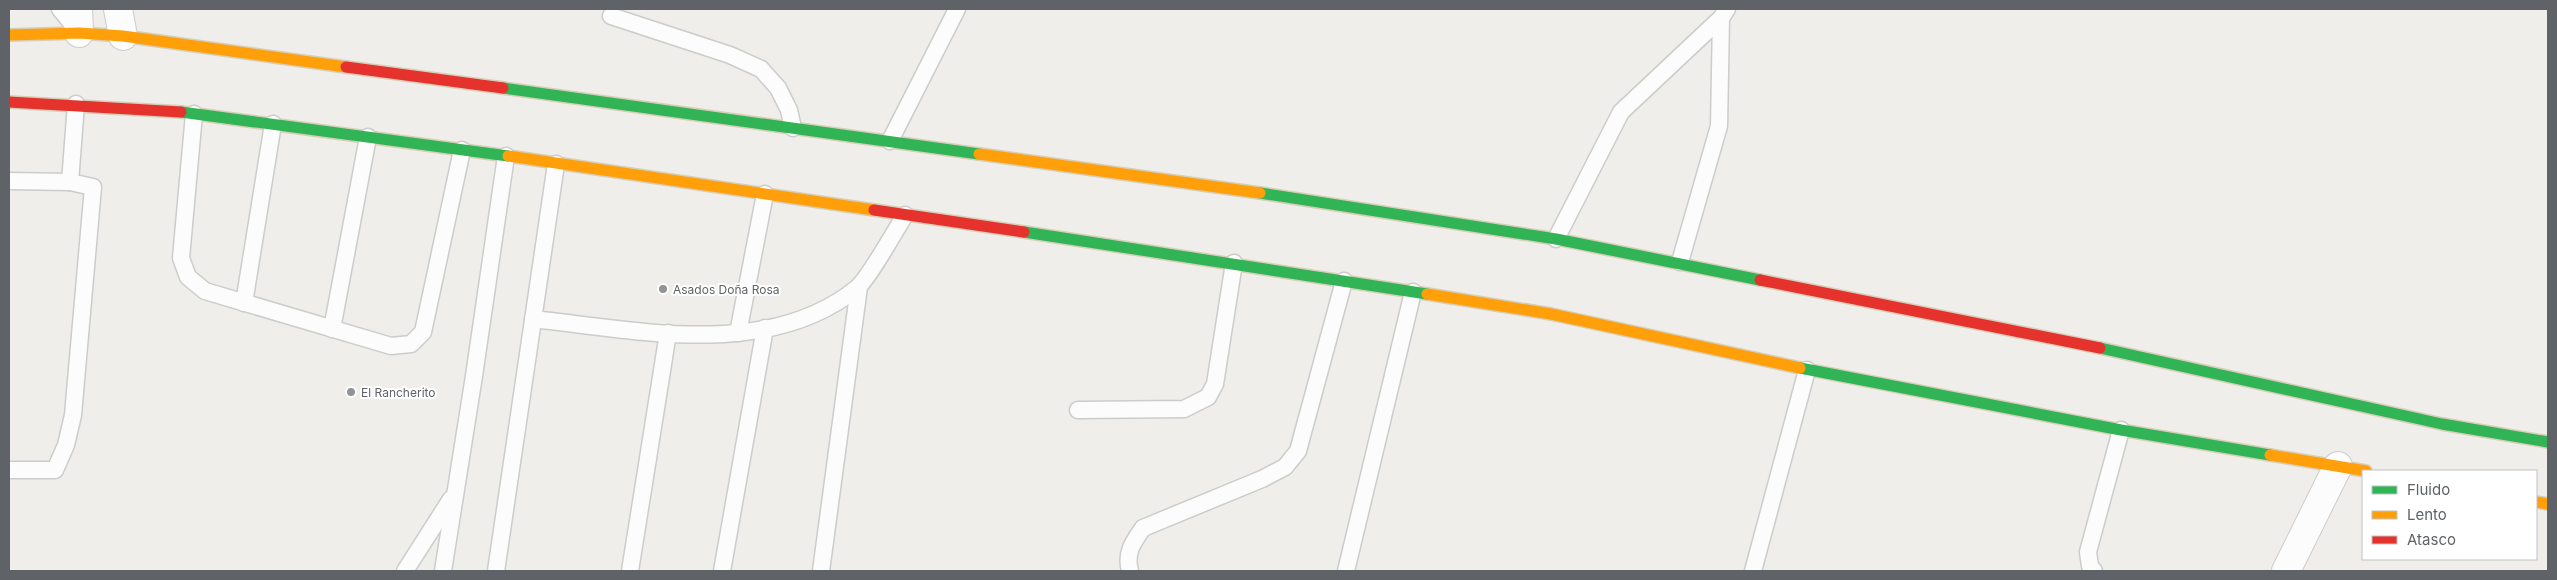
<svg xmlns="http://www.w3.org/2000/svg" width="2557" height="580" viewBox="0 0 2557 580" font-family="Inter,sans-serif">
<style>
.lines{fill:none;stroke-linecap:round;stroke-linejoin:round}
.lane-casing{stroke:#cbcccc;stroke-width:19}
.street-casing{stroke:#cbcccc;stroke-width:30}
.fast-casing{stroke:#d7ceb8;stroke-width:14}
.slow-casing{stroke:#d7ceb8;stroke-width:14}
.jam-casing{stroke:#d7ceb8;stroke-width:14}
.lane{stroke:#fdfcfc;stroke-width:16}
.street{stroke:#fdfcfc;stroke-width:28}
.fast{stroke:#30b455;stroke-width:11}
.slow{stroke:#ff9f0a;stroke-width:11}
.jam{stroke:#e5322d;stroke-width:11}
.poi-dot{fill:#919496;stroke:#fff;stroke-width:2}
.labels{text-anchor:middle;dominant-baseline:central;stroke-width:4;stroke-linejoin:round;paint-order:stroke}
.poi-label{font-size:12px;fill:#5f6368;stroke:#fff;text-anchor:start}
</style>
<rect width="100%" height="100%" fill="#efeeea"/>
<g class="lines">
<!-- lane casing -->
<g class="lane-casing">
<g id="lane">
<path d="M60,9L78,31"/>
<path d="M611,16L730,55L761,69L778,88L789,110L793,128"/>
<path d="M194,114L181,258L188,277L205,291L391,346L411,344L423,332L462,150"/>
<path d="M890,141L957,9"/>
<path d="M9,181L70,182L93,187L73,415L66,445L55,470H9"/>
<path d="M70,182L76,104"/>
<path d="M1556,239L1621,112L1721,18L1727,9"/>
<path d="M1680,262L1719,126L1721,18"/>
<path d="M244,303L273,124"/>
<path d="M533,319C636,330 769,360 857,288C869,278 895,231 905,215"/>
<path d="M332,329L368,137"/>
<path d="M738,333L765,194"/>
<path d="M1078,410L1184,409L1208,397L1215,384L1234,263"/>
<path d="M405,571L451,499"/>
<path d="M443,571L474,376L506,156"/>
<path d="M496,571L556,164"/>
<path d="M630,571L668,333"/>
<path d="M722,571L765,328"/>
<path d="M821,571L859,287"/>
<path d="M1130,571C1125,553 1133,542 1143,528L1262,479L1285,467L1298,451L1344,281"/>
<path d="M1346,571L1413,292"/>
<path d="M1753,571L1807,370"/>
<path d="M2094,571L2090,566L2088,552L2121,430"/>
</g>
</g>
<!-- street casing -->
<g class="street-casing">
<g id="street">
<path d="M78,9L79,33"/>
<path d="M118,9L123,36"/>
<path d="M2286,571L2338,466"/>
</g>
</g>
<!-- fast casing -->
<g class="fast-casing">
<g id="fast">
<path d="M503,88L979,154"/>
<path d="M181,112L508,156"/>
<path d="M1260,193L1556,239L1760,280"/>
<path d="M1024,232L1427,294"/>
<path d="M2100,348L2442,424L2548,442"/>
<path d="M1800,368L2121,430L2270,455"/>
</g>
</g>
<!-- slow casing -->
<g class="slow-casing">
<g id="slow">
<path d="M9,35L79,33L123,36L346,67"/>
<path d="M979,154L1260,193"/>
<path d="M508,156L874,210"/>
<path d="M1427,294L1551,314L1800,368"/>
<path d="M2270,455L2366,471"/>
<path d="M2536,502L2548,504"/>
</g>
</g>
<!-- jam casing -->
<g class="jam-casing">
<g id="jam">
<path d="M346,67L503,88"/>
<path d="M9,102L181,112"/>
<path d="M874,210L1024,232"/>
<path d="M1760,280L2100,348"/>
</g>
</g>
<!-- lane -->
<use href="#lane" class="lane"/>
<!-- street -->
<use href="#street" class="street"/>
<!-- fast -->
<use href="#fast" class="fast"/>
<!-- slow -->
<use href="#slow" class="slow"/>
<!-- jam -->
<use href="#jam" class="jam"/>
</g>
<!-- markers -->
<g class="poi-dot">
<circle cx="663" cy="289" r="5"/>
<circle cx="351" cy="392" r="5"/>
</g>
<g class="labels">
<!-- poi labels -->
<g class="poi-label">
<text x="673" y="289">Asados Doña Rosa</text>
<text x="361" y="392">El Rancherito</text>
</g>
</g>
<!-- border -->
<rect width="2557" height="580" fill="none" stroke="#5f6368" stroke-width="20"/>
<!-- legend -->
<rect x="2362" y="470" width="175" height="90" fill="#ffffff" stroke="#bfc1c3"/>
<rect x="2372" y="486" width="25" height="8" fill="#30b455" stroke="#bfc1c3"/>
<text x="2407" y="495" font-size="15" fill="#5f6368">Fluido</text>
<rect x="2372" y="511" width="25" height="8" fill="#ff9f0a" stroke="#bfc1c3"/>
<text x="2407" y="520" font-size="15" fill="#5f6368">Lento</text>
<rect x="2372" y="536" width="25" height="8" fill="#e5322d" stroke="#bfc1c3"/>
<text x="2407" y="545" font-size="15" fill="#5f6368">Atasco</text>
</svg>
